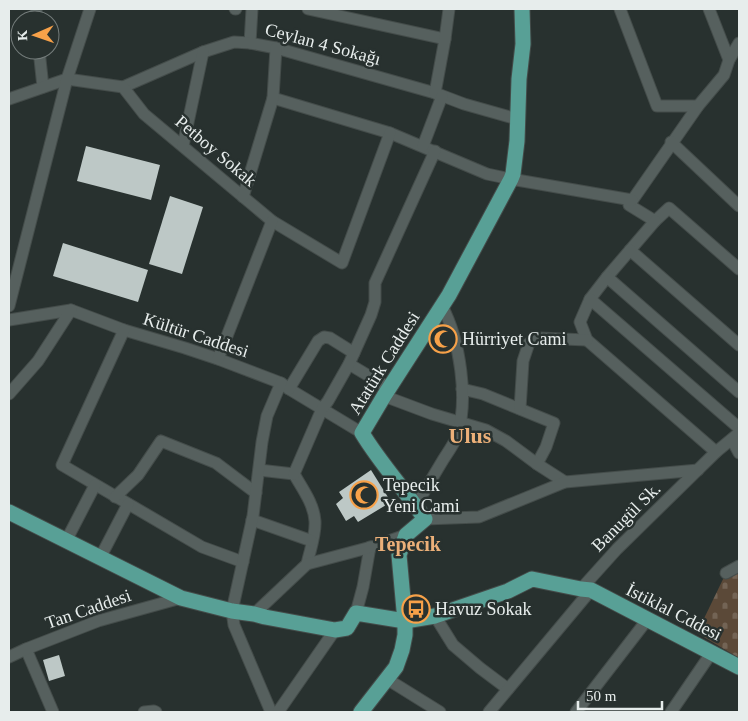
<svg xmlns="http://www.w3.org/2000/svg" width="748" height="721" viewBox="0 0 748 721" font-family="'Times New Roman',serif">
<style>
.cemetery{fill:url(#cemetery-stones)}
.building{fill:#bdc8c6}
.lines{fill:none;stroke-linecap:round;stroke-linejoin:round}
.minor-casing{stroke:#444c4a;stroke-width:13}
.major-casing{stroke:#444c4a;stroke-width:17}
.minor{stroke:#56605e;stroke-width:11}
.major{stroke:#58a096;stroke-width:15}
.labels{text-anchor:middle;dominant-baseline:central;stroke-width:5;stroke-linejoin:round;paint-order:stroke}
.street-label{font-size:18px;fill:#e7edec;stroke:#28312f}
.poi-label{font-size:18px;fill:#e7edec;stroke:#28312f;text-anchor:start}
.quarter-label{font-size:20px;font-weight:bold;fill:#ecb079;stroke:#28312f}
.district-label{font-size:22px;font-weight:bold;fill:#ecb079;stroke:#28312f}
</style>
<defs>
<pattern id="cemetery-stones" width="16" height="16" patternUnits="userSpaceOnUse" patternTransform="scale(1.25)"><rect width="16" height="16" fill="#5b4938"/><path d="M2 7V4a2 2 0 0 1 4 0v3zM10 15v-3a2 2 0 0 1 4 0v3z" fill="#736455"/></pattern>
</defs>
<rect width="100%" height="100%" fill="#28312f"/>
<!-- cemetery -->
<path class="cemetery" d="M739,566V658L697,633L726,573Z"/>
<!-- building -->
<g class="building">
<path d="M86,146L160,165L151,200L77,181Z"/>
<path d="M170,196L203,207L182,274L149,264Z"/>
<path d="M63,243L148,270L138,302L53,276Z"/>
<path d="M443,327L446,338L450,350L438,348L434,335Z"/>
<path d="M371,470L391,502L358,522L354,516L346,521L336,504L343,498L339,492Z"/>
<path d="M59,655L65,676L49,681L43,660Z"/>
</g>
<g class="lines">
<!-- minor casing -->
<g class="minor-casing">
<g id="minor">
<path d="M36,9L37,20"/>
<path d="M235,9H236"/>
<path d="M308,9L445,39"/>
<path d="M620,9L657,106H698"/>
<path d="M709,9L729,60"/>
<path d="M250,43L252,9"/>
<path d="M739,43L729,60L724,75L698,106L629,205L655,221L669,208L739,269"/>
<path d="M39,50L43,87"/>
<path d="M123,87L203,52L234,42L250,43L276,48L435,93L464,104L517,119"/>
<path d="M435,93L445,39L449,9"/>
<path d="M273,98L390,133L487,174L511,179L632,200"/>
<path d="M9,99L67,79L123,87L144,114L272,221L342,263L390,133"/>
<path d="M671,142L739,206"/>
<path d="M183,146L203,52"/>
<path d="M423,146L442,96"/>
<path d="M243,197L273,98L276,48"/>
<path d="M655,221L607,277L590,299L580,322L587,340L716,452"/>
<path d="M630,250L739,345"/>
<path d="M607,277L739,392"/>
<path d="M590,299L739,428"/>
<path d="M9,306L67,79L90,9"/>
<path d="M9,320L71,310L124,330L185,348L218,359L281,383L289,389L362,433"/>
<path d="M124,330L62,465L202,547L243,562"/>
<path d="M218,359L272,221"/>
<path d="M349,364L389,388"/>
<path d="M289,389L318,341L324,337L330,338L354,353"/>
<path d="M462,389L483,394L554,423L546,447L537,464"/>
<path d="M9,394L38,361L71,310"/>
<path d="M384,396L432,414L486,430L506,441L537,464L565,482"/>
<path d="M520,409L523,361L529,343L539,338L587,340"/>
<path d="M732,440L739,453"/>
<path d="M259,470L294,474C302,488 314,504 315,521C316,535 310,550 307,564"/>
<path d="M294,474L322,409L328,401L349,364L371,315L375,302V283L435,151"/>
<path d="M115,497L138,475L161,441L216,463L256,493"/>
<path d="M416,506C425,490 434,475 443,460C448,452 454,444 457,436C469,400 460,340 442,306"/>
<path d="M425,519L479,517L565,482L698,470"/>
<path d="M252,520L312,541"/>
<path d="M66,541L95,485"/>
<path d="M100,558L128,504"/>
<path d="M726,573L739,566"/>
<path d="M581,589L617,549L716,452L739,433"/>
<path d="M356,613L363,587L370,547"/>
<path d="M254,614L307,564L375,546L406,535"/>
<path d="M435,616L453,645L480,668L508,689"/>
<path d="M26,649L53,712"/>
<path d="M9,657L26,649L98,621L181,598"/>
<path d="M387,679L440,712"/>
<path d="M144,712L154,711L156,712"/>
<path d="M271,712L234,625L232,611L253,516L262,442L267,416L281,383"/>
<path d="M278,712L335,630"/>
<path d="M489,712L591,590"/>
<path d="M576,712L647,620"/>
<path d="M671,712L712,652"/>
</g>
</g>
<!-- major casing -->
<g class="major-casing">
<g id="major">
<path d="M9,512L181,598L232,611L254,614L265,617L335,630L347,628L356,613L405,621L435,616L508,591L532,579L581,589L591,590L739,667"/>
<path d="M361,712L396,667L402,650L405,635V621L399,555L406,535L425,519C405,490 380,463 362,433L384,396L449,295L511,179L513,174L517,141L519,79L523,44L522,9"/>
</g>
</g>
<!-- minor -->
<use href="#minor" class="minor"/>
<!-- major -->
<use href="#major" class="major"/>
</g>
<!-- icons -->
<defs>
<g id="mosque-ring" transform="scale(1.4375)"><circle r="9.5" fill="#28312f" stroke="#f7a149" stroke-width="1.5"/><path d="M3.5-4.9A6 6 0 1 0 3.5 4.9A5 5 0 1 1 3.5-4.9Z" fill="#f7a149"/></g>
<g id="bus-ring" transform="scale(1.4375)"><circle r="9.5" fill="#28312f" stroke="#f7a149" stroke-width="1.5"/><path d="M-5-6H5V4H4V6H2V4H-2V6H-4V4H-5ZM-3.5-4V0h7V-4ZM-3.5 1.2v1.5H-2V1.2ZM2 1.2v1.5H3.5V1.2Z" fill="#f7a149"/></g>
</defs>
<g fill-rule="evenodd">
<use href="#mosque-ring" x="443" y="339"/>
<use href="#mosque-ring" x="364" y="495"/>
<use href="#bus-ring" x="416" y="609"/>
</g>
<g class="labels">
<!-- street labels -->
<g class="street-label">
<text transform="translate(323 44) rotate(15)">Ceylan 4 Sokağı</text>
<text transform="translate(216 151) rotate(40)">Petboy Sokak</text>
<text transform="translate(196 335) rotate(18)">Kültür Caddesi</text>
<text transform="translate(384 363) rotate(-58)">Atatürk Caddesi</text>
<text transform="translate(626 517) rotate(-45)">Banugül Sk.</text>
<text transform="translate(88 609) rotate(-19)">Tan Caddesi</text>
<text transform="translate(674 612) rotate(27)">İstiklal Cddesi</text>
</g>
<!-- poi labels -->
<g class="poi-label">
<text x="462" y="339">Hürriyet Cami</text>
<text x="383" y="485">Tepecik<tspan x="383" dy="21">Yeni Cami</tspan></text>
<text x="435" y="609">Havuz Sokak</text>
</g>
<!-- quarter labels -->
<g class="quarter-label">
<text x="408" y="544">Tepecik</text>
</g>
<!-- district labels -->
<g class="district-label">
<text x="470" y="435">Ulus</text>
</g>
</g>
<!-- border -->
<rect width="748" height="721" fill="none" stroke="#e7edec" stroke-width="20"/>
<!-- north arrow -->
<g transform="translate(35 35) rotate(268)"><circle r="24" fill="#28312f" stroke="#747c7b"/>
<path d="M0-4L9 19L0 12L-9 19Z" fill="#f7a149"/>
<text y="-8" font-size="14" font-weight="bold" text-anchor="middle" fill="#e7edec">K</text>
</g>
<!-- scale -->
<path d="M578 701v8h84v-8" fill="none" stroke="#e7edec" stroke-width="2.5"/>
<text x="586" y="701" font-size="15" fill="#e7edec" stroke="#28312f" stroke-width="4" paint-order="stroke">50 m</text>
</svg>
